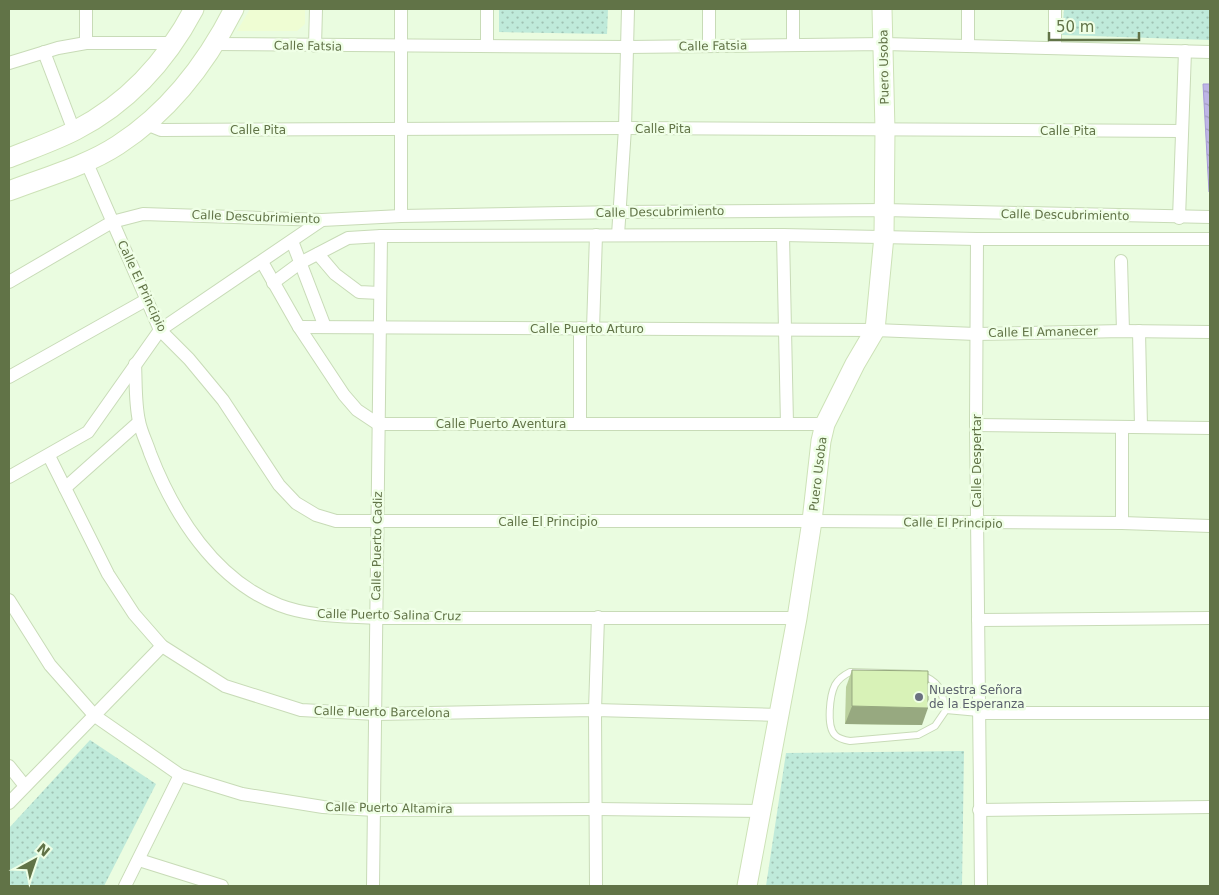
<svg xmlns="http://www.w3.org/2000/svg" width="1219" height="895" viewBox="0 0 1219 895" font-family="'DejaVu Sans',sans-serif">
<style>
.commercial{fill:#effdd3}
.park{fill:url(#park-dots)}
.water{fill:url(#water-waves);stroke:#a79bd7}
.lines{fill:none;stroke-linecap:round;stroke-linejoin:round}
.lane-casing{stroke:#c8dbb7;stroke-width:8}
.street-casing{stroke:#c8dbb7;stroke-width:14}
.secondary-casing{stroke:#cde2b7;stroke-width:21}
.lane{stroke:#fff;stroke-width:6}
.street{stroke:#fff;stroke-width:12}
.secondary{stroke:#fff;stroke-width:19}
.wall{fill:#bad09d}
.shaded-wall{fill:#97a980}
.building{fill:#d8f2b7;stroke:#97a980}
.worship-dot{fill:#6b7280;stroke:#efffe6;stroke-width:2}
.labels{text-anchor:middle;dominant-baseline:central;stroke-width:5;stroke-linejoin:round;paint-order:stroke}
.street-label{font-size:12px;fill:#617347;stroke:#efffe6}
.worship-label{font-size:12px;fill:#5b616d;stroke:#efffe6;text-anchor:start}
</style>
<defs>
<pattern id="park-dots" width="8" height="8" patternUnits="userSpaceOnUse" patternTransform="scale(1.25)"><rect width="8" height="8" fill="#bfeada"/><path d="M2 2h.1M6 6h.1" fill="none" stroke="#9fc2b3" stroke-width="1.8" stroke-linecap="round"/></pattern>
<pattern id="water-waves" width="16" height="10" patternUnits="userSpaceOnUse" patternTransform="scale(1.25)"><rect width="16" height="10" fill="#beb5e6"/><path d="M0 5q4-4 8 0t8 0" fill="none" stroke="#9e98bc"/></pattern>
</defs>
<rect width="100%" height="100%" fill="#eafce0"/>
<!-- commercial -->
<path class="commercial" d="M250,9H305V24L297,31H237Z"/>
<!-- park -->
<g class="park">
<path d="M499,9H608L607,34L499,32Z"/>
<path d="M1064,9H1210V40L1062,35Z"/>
<path d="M90,740L156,784L104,886H9V828Z"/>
<path d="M964,751L962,886H766L786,753Z"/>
</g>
<!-- water -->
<path class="water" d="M1203,84H1210V192H1209Z"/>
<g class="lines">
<!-- lane casing -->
<g class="lane-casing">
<g id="lane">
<path d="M850,672L919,674C940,681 941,690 946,710L935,726L918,735L850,741C844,740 839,739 835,735C826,726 830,695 835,685C839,678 844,675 850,672Z"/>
<path d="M946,710L979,713"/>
</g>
</g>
<!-- street casing -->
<g class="street-casing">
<g id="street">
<path d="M86,9V43"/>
<path d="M401,9V216"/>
<path d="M1055,9V48"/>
<path d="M215,44L628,47L884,44L1210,52"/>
<path d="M487,45V9"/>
<path d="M793,45V9"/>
<path d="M315,46L316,9"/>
<path d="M709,46V9"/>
<path d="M968,46V9"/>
<path d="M44,52L74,131"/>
<path d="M9,63L58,48L86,43H175"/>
<path d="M146,124L161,130L625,128L1182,131"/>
<path d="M86,161L160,330L189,359L223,400L279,485L296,503L316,515L336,521H812L1122,523L1210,526"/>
<path d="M1179,218L1185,51"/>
<path d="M618,235L625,128L628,9"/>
<path d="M783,235L787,424"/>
<path d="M977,239L976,425L981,886"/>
<path d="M292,241L325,327"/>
<path d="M318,254L335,274L359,292L380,293"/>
<path d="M1121,261L1123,331"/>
<path d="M262,262L299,327L344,395L357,410L378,424H825"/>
<path d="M9,282L112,222L143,214L322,220L401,216L621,212L884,210L1210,217"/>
<path d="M273,283L300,263L348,238L381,236L783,235L977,239H1210"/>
<path d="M299,327L875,330L976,334L1123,331L1210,332"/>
<path d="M580,328V424"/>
<path d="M593,329L596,235"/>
<path d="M1139,331L1141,427"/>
<path d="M135,364C136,383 135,403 139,421C141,432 147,443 150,453C174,515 215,580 279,605C310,617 344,616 376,618H797"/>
<path d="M9,377L146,300"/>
<path d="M976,425L1210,428"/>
<path d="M49,456L108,574L134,614L162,646L225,686L301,710L376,714L595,710L779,715"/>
<path d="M9,477L88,432L160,330L322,220"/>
<path d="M65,488L139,422"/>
<path d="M1122,523V427"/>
<path d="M9,600L50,665L95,716L180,775L242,794L323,807L375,810L596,809L761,811"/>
<path d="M978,620L1210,618"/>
<path d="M979,713H1210"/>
<path d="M9,766L25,786"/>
<path d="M9,803L162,646"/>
<path d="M979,810L1210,807"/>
<path d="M139,860L222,886"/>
<path d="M125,886L180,775"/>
<path d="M373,886L381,236"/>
<path d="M596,886L595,710L598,617"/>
</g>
</g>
<!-- secondary casing -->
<g class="secondary-casing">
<g id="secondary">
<path d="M9,158C31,149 55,141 76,130C128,103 167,60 194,9"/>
<path d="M9,191C45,177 86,166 118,145C169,112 207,62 234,9"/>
<path d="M747,886L797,618L812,521L821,441L825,424L855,364L875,330L884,236L885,130L882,9"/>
</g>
</g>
<!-- lane -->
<use href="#lane" class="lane"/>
<!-- street -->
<use href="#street" class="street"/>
<!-- secondary -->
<use href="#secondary" class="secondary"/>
</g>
<!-- wall -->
<path class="wall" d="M852,670L922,725L845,724L846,687Z"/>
<!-- shaded-wall -->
<path class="shaded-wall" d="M852,706L928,708L922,725L845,724Z"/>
<!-- building -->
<path class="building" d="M852,670L928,671V708L852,706Z"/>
<!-- markers -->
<circle class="worship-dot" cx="919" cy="697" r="5"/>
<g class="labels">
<!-- street labels -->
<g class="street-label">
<text transform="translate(308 46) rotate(1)">Calle Fatsia</text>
<text transform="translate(713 46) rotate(-1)">Calle Fatsia</text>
<text transform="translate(884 67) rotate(-91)">Puero Usoba</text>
<text x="663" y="129">Calle Pita</text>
<text x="258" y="130">Calle Pita</text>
<text x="1068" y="131">Calle Pita</text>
<text transform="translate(660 212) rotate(-1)">Calle Descubrimiento</text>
<text transform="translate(1065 215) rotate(1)">Calle Descubrimiento</text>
<text transform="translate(256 217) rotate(2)">Calle Descubrimiento</text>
<text transform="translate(142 286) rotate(65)">Calle El Principio</text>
<text x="587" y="329">Calle Puerto Arturo</text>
<text transform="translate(1043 332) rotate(-1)">Calle El Amanecer</text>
<text x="501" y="424">Calle Puerto Aventura</text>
<text transform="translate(977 461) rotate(-90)">Calle Despertar</text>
<text transform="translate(818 474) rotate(-83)">Puero Usoba</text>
<text x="548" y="522">Calle El Principio</text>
<text transform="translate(953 523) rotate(1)">Calle El Principio</text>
<text transform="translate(377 546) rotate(-89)">Calle Puerto Cadiz</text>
<text transform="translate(389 615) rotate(1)">Calle Puerto Salina Cruz</text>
<text transform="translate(382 712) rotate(1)">Calle Puerto Barcelona</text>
<text transform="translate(389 808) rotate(1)">Calle Puerto Altamira</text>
</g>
<!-- worship labels -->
<g class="worship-label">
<text x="929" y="690">Nuestra Señora<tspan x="929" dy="14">de la Esperanza</tspan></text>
</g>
</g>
<!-- border -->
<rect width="1219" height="895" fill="none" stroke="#617347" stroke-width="20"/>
<!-- north arrow -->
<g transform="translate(35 860) rotate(40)" stroke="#efffe6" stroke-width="4" paint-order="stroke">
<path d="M0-4L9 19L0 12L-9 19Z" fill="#617347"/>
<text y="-8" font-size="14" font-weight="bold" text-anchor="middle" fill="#617347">N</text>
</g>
<!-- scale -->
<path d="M1049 32v8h90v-8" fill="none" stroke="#617347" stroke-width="2.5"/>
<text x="1056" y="32" font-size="15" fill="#617347" stroke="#efffe6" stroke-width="4" paint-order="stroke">50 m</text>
</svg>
